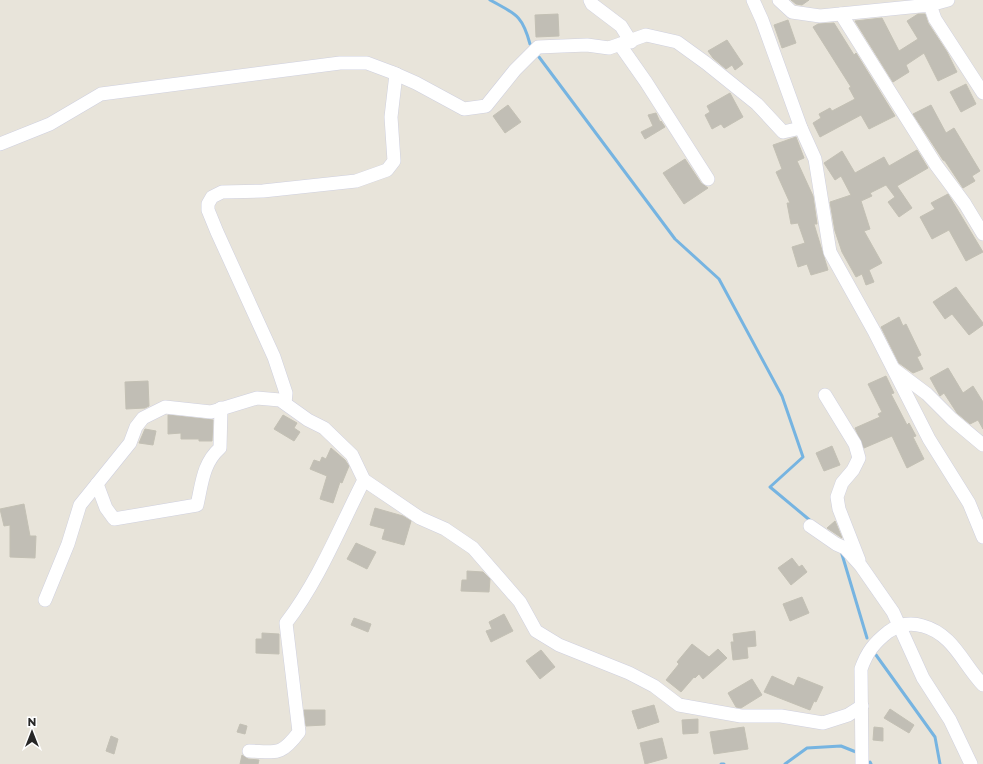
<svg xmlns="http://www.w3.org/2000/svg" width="983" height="764" viewBox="0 0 983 764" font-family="Montserrat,sans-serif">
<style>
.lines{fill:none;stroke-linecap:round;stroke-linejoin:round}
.stream{stroke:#76b4e1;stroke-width:3}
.building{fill:#c1beb5;stroke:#c3c0b4}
.minor-casing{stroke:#cfd0df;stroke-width:14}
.minor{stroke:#fff;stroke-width:13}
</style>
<rect width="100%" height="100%" fill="#e8e4da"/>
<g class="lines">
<!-- stream -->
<g class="stream">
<path d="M490,0C515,14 522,14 530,44"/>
<path d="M539,57L675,239L719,279L782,396L803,457L770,487L812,522"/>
<path d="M841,551L867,638"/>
<path d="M876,655L935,737L940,764"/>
<path d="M870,762L871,764"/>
<path d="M721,764H724"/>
<path d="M785,764L807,748L841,746L856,752"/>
</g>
</g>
<!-- building -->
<g class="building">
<path d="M791,0H809L802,5L796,4Z"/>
<path d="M558,14L559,36L536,37L535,15Z"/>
<path d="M918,14H925L928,23L947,52L957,72L938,81L924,53L906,65L909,72L893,82L855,21L882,18L899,51L918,39L907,21Z"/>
<path d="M788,20L796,43L782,48L774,25Z"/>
<path d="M834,23L854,55L856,53L895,116L869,129L861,115L820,137L813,123L821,118L819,114L830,108L832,111L855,99L849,88L851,87L813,27L818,24Z"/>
<path d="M727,40L743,64L735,70L732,65L726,69L713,58L708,51Z"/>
<path d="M966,84L976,104L961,112L950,92Z"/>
<path d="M730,93L743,117L724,128L721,124L712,129L705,115L710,112L707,106Z"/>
<path d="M508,105L521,122L505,133L493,116Z"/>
<path d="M931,105L946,133L954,128L980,171L972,176L975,181L963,188L945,161L943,160L913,114Z"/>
<path d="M656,113L660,122L661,121L665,127L645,139L641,132L653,126L648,115Z"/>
<path d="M796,137L804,158L797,161L813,196L817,224H814L828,270L811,275L807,264L798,267L792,247L805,243L798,223L791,224L787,203H790L776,172L782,169L773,145Z"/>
<path d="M917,150L928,168L897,186L912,208L899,217L888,202L895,197L886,185L870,193L872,196L861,201L870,229L864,231L882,263L869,270L874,282L866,285L862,274L856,277L842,252L835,231L830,202L851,195L841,176L835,180L824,163L842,151L855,173L884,157L889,166Z"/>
<path d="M685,159L701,183L708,188L684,204L663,173Z"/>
<path d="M948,194L983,252L966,261L949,230L932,239L920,217L935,209L931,203Z"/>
<path d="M956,287L983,323V325L969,335L952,314L945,319L933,302Z"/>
<path d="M899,317L903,326L906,324L921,355L917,357L923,369L913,373L899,363L881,327Z"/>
<path d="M948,368L963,393L973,386L983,402V429L978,420L970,424L957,413L944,393L940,396L930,378Z"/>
<path d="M886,376L894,393L891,394L907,425L909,423L916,436L913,437L924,459L907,468L892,436L864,448L855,428L880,417L878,414L882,412L868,384Z"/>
<path d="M148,381L149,406L145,408L126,409L125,382Z"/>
<path d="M168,415L213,420L212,441H199V439H181V433L168,434Z"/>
<path d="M283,415L297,423L294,428L300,432L294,441L274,429Z"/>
<path d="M145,429L156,431L153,445L139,443Z"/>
<path d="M832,446L840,465L824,471L816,453Z"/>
<path d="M331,448L345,460L349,466L342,483L340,482L333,503L320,499L327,476L310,469L314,460L320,462L322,457L326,459Z"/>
<path d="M24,504L30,536H36L35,558L10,557V525L4,526L0,509Z"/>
<path d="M375,508L403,516L411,521L404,545L382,539L385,529L370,525Z"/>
<path d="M835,521L842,538L827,528Z"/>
<path d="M356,543L376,552L367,569L347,559Z"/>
<path d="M792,558L799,567L802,565L807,572L791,585L778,568Z"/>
<path d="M467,571L483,572L490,579L489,592L461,591L462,580H467Z"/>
<path d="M802,597L809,613L790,621L783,604Z"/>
<path d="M504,614L513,631L491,642L486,631L492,629L489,622Z"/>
<path d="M354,618L371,624L368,632L351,625Z"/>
<path d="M755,631L756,646L747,647L748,658L733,660L731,642H734L733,634Z"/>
<path d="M262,633L279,634V654L256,653V639H262Z"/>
<path d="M692,644L709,657L718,649L727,658L703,679L699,674L695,678L694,677L681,692L666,680L679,664L677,662Z"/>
<path d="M541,650L555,667L540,679L526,661Z"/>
<path d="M772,676L794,686L798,677L823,687L816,702L814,701L810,710L764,692Z"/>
<path d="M752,679L762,695L741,708L736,707L728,693Z"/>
<path d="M654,705L659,722L638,729L632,711Z"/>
<path d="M890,709L914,725L909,733L884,718Z"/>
<path d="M304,710H325V725L306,726Z"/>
<path d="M698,719V733L683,734L682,720Z"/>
<path d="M240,724L247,726L245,734L237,732Z"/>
<path d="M744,727L748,749L714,754L710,732Z"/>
<path d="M874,727L883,728V741L873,740Z"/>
<path d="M111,736L118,739L114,754L106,751Z"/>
<path d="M662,738L667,758L645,764L640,743Z"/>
<path d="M242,755L248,759L259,760L258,764H240Z"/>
</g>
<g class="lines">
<!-- minor casing -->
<g class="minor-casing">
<g id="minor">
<path d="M590,0L592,4L621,26L631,42"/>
<path d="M753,0L762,20L801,128L815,159L830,252L874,331L929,439L969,503L983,537"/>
<path d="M779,0L792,12L820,16L930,5L935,19L983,93"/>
<path d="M930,5L948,0"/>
<path d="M841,14L936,165L965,204L983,234"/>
<path d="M620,45L646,82L708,179"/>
<path d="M0,144L50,124L101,94L340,63H367L391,72L416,83L464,109L486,106L515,70L538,47L587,45L609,48L646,35L677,42L706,63L757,104L783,132L801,128"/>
<path d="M895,370L927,394L952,419L983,445"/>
<path d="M825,395L855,444L859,458L853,470L842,483L837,497L839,509L859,560"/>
<path d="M285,403L286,393L274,357L217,232L208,210V204L212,197L222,192L263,191L356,181L387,170L394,161L391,117L396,74"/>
<path d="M97,484L106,508L114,519L197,505C202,483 203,463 220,448L221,408"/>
<path d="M810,526L836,544L845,548L861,566L893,612L923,678L950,720L971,764"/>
<path d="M45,600L68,544L80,505L130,443L136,427L143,418L165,407L211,412L257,398L280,400L308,420L324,428L352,455L364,480L420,518L445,529L473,548L520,602L536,631L559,645L629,673L654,686L679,705L741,716H781L823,723L848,715L862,706"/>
<path d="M249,751C277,752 281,756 299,732L286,623C319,580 339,529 364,480"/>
<path d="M862,764L861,669C867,652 874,643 888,632C899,624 910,622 923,626C953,634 963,664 983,685"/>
</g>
</g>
<!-- minor -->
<use href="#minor" class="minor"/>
</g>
<!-- north arrow -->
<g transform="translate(32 732)" stroke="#ffffff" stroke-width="3" paint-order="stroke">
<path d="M0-3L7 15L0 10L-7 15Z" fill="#272727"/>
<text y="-6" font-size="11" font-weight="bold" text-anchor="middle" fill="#272727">N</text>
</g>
</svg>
